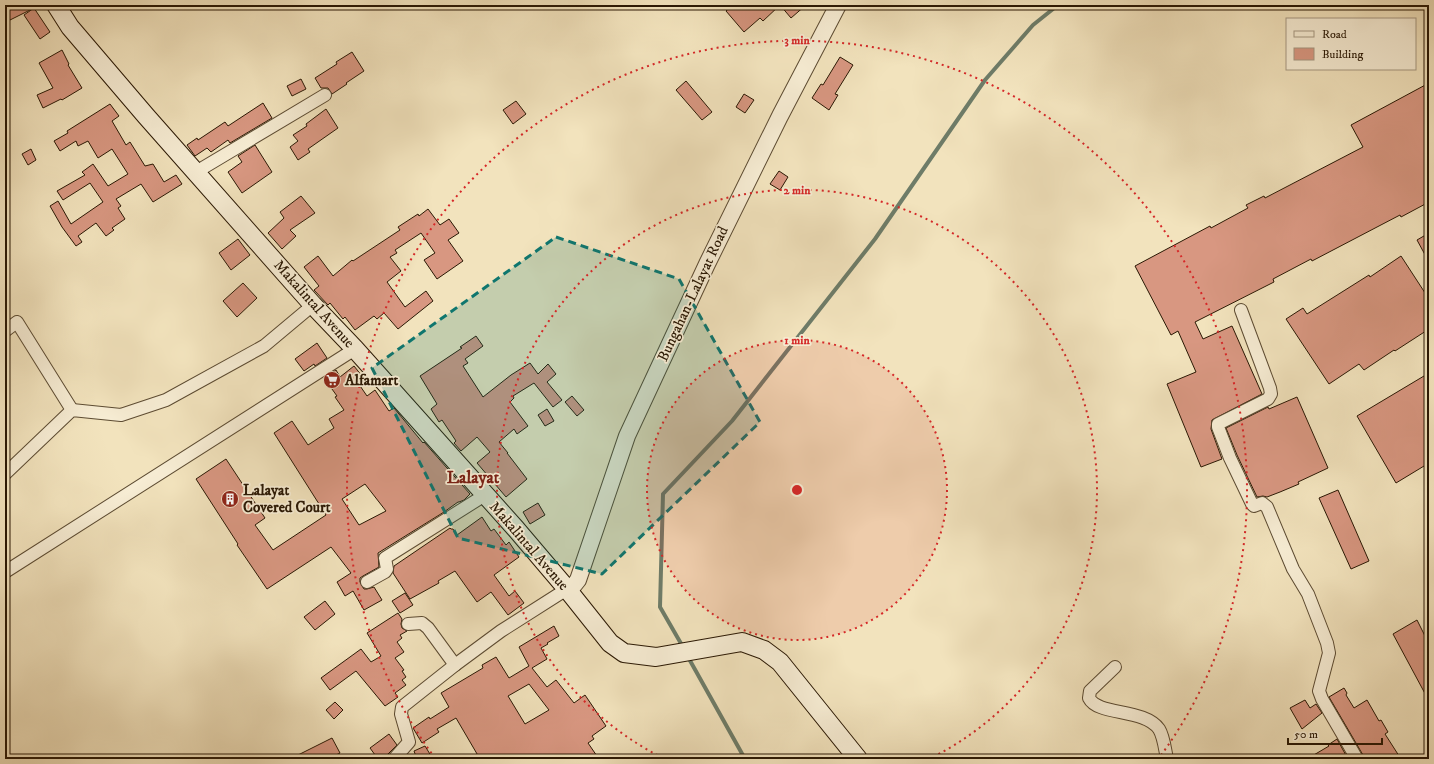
<svg xmlns="http://www.w3.org/2000/svg" width="1434" height="764" viewBox="0 0 1434 764" font-family="'IM FELL DW Pica',serif">
<style>
.lines{fill:none;stroke-linecap:round;stroke-linejoin:round}
.stream{stroke:#6e7c68;stroke-width:4}
.building{fill:#d89781;stroke:#2a1804;fill-rule:evenodd}
.minor-casing{stroke:#5c4b32;stroke-width:14}
.tertiary-casing{stroke:#5c4b32;stroke-width:18}
.secondary-casing{stroke:#2a1804;stroke-width:20}
.minor{stroke:#f7edd4;stroke-width:12}
.tertiary{stroke:#f7edd4;stroke-width:16}
.secondary{stroke:#f7edd4;stroke-width:18}
.marked{fill:#0f766e;fill-opacity:0.2;stroke:#0f766e;stroke-width:3;stroke-dasharray:8 5;stroke-linejoin:round}
.ring{fill:none;stroke:#d62828;stroke-width:2;stroke-dasharray:2 4}
.labels{text-anchor:middle;dominant-baseline:central;stroke-width:3.5;stroke-linejoin:round;paint-order:stroke}
.street-label{font-size:15px;fill:#2a1804;stroke:#f7edd4}
.poi-label{font-size:15px;font-weight:bold;fill:#2a1804;stroke:#f7edd4;text-anchor:start}
.quarter-label{font-size:17px;font-weight:bold;fill:#7a1f14;stroke:#f7edd4}
.centre{fill:#d62828;stroke:#f7edd4;stroke-width:2}
.ring-label{font-size:12px;text-anchor:middle;font-weight:bold;fill:#d62828;stroke:#f7edd4;stroke-width:3.5;stroke-linejoin:round;paint-order:stroke}
</style>
<rect width="100%" height="100%" fill="#f2e3bd"/>
<filter id="stains"><feTurbulence type="fractalNoise" baseFrequency=".005" numOctaves="4"/><feColorMatrix values="0 0 0 0 .2 0 0 0 0 .09 0 0 0 0 .02 0 0 0 .5 -.17"/></filter>
<radialGradient id="worn" r=".72"><stop offset=".6" stop-color="#630" stop-opacity="0"/><stop offset="1" stop-color="#630" stop-opacity=".3"/></radialGradient>
<g class="lines">
<!-- stream -->
<g class="stream">
<path d="M683,647L660,607L663,494L732,421L875,239L985,80L1033,25L1058,5"/>
<path d="M688,657L745,759"/>
</g>
</g>
<!-- building -->
<g class="building">
<path d="M5,5H40L34,8L50,32L40,39L24,15L34,8L10,20L5,11Z"/>
<path d="M733,5H780L763,21L760,18L744,32L726,11Z"/>
<path d="M780,5H806L791,18Z"/>
<path d="M62,50L69,64L68,65L82,88L62,100L61,99L43,108L37,95L53,88L39,63Z"/>
<path d="M352,52L364,71L346,83L347,84L332,94L328,88H321L315,78L337,64L336,62Z"/>
<path d="M840,57L853,65L835,94L838,95L829,110L812,98L821,84L823,85Z"/>
<path d="M301,79L306,89L292,96L287,86Z"/>
<path d="M686,81L712,112L702,120L676,90Z"/>
<path d="M1429,83V202L1401,217L1400,215L1312,261L1311,259L1273,279L1274,282L1195,322L1203,339L1232,326L1262,394L1212,420L1211,429L1222,459L1201,467L1167,384L1196,372L1178,331L1171,335L1135,266L1210,226L1211,228L1248,208L1246,205L1264,196L1265,198L1363,147L1351,125Z"/>
<path d="M744,94L754,100L745,113L736,107Z"/>
<path d="M516,101L526,114L513,124L503,110Z"/>
<path d="M263,103L272,118L230,143L228,140L211,152L207,148L195,156L187,145L197,138L198,140L225,122L228,126Z"/>
<path d="M110,104L119,116L112,121L126,145L130,142L145,166L153,164L164,182L176,175L182,184L153,202L141,184L116,199L121,206L118,208L125,219L112,228L114,230L106,236L96,223L78,236L82,242L76,246L62,227L50,206L58,201L71,224L103,202L90,183L63,200L57,191L85,175L82,172L93,164L108,186L128,174L112,149L98,158L88,141L78,146L76,141L60,151L54,141L68,133L67,131Z"/>
<path d="M326,109L338,128L308,149L310,152L298,160L290,147L298,141L293,135L307,126L306,124Z"/>
<path d="M255,145L272,172L242,193L228,172L242,162L238,156Z"/>
<path d="M31,149L36,160L28,165L22,154Z"/>
<path d="M779,171L788,177L780,190L770,184Z"/>
<path d="M301,196L315,213L290,230L296,236L282,249L268,233L284,218L280,212Z"/>
<path d="M428,209L440,225L449,219L459,233L448,240L463,261L437,279L424,260L435,253L421,233L395,250L397,253L390,257L401,271L387,282L405,307L426,291L433,301L398,329L384,313L377,319L374,316L355,330L345,317L343,319L330,303L328,305L314,290L319,286L304,267L318,256L333,276L352,260L353,261L400,230L398,227L418,214L419,216Z"/>
<path d="M1429,233V262L1417,240Z"/>
<path d="M238,239L250,255L231,270L219,253Z"/>
<path d="M1401,256L1429,299V329L1395,351L1394,350L1364,370L1359,364L1329,384L1286,319L1303,308L1307,314L1369,275L1370,277Z"/>
<path d="M243,283L257,298L237,317L223,301Z"/>
<path d="M476,336L483,346L465,359L468,363L463,366L483,397L511,375L530,363L538,374L548,364L556,374L547,382L562,400L553,407L534,383L513,396L514,398L510,402L528,426L517,434L514,429L499,442L508,453H507L527,479L506,497L477,463L490,452L477,437L461,451L454,443L456,441L442,420L439,422L431,409L437,404L420,376L462,348L460,347Z"/>
<path d="M317,343L327,358L315,366L314,364L304,371L295,359Z"/>
<path d="M354,366L362,376L356,380L367,396L375,390L389,411L394,408L423,443L424,442L470,494L464,500L459,502H458L444,512L378,553L379,567L363,576L360,578V582L364,589H367L374,587L382,600L364,610L353,591L345,596L337,582L351,573L331,547L267,589L237,545L238,544L196,479L226,459L265,518L255,525L273,550L326,515L274,433L292,421L308,445L334,428L329,419L344,410L335,397L337,396L324,378L336,370L340,377ZM365,484L386,511L359,525L342,499Z"/>
<path d="M1429,373V463L1396,483L1357,416Z"/>
<path d="M572,396L584,410L577,416L565,402Z"/>
<path d="M1297,397L1328,468L1298,482L1299,484L1280,492L1267,497L1263,496L1257,497L1237,455L1226,428L1268,407L1269,409Z"/>
<path d="M547,409L554,421L545,426L538,415Z"/>
<path d="M1338,490L1369,561L1351,569L1319,498Z"/>
<path d="M538,503L545,515L530,524L523,512Z"/>
<path d="M482,517L491,531L494,529L506,545L509,542L519,557L494,575L509,596L515,591L524,603L508,615L491,592L477,602L455,571L438,581L439,583L410,599L393,573L394,566L450,528L451,529H453L457,535Z"/>
<path d="M405,593L413,605L400,613L392,601Z"/>
<path d="M325,601L335,614L315,630L304,617Z"/>
<path d="M398,613L402,619L401,624L402,628L407,631L400,635L402,638L397,642L404,652L395,658L404,670L402,671L406,677L402,680L406,685L395,693L398,697L385,706L356,671L330,690L321,678L361,649L371,662L381,656L367,633Z"/>
<path d="M1417,620L1429,644V701L1393,634Z"/>
<path d="M554,626L559,636L547,643L548,644L541,648L547,659L532,668L547,687L556,680L574,703L585,695L606,726L592,736L594,739L588,743L599,759H480L456,718L437,729L439,732L422,743L413,728L429,717L430,719L449,707L441,693L483,668L482,665L496,657L509,678L529,666L519,647ZM529,684L549,710L525,724L508,696Z"/>
<path d="M1344,688L1347,693L1346,695L1354,708L1367,700L1379,721L1381,720L1388,732L1385,734L1401,759H1364L1363,755L1329,697Z"/>
<path d="M1305,700L1310,708L1316,704L1322,713L1302,729L1290,708Z"/>
<path d="M335,702L343,710L334,719L326,710Z"/>
<path d="M389,734L397,745L388,754L382,759H378L370,748Z"/>
<path d="M332,738L340,753L328,759H290Z"/>
<path d="M1337,739L1348,759H1307L1329,746L1328,745Z"/>
<path d="M425,746L433,759H417L414,751Z"/>
</g>
<g class="lines">
<!-- minor casing -->
<g class="minor-casing">
<g id="minor">
<path d="M196,172L325,95"/>
<path d="M1241,310L1270,388L1271,394L1268,399L1218,424V427L1230,458L1252,504L1254,506L1262,503L1267,507L1293,569L1308,594L1327,643L1329,653L1319,691L1322,699L1357,759"/>
<path d="M5,331L17,322L72,410"/>
<path d="M5,474L72,410L121,415L166,400L264,346L313,305"/>
<path d="M5,572L355,349"/>
<path d="M367,582L385,572L387,569L385,558L485,495"/>
<path d="M408,624L422,623L428,628L455,665"/>
<path d="M1115,667L1090,691L1089,698C1098,716 1144,708 1159,729C1164,737 1165,750 1167,759"/>
<path d="M394,759L409,742L401,714L402,707L455,665L501,631L567,589"/>
</g>
</g>
<!-- tertiary casing -->
<g class="tertiary-casing">
<path id="tertiary" d="M567,589L574,585L578,580L627,436L707,264L780,116L838,5"/>
</g>
<!-- secondary casing -->
<g class="secondary-casing">
<path id="secondary" d="M56,5L70,27L146,116L313,305L355,349L516,529L567,589L610,643L624,653L656,657L742,642L764,650L780,662L858,759"/>
</g>
<!-- minor -->
<use href="#minor" class="minor"/>
<!-- tertiary -->
<use href="#tertiary" class="tertiary"/>
<!-- secondary -->
<use href="#secondary" class="secondary"/>
</g>
<!-- marked area -->
<path class="marked" d="M556,237L679,279L760,422L602,574L458,538L372,368Z"/>
<!-- distance rings -->
<circle cx="797" cy="490" r="150" fill="#d62828" fill-opacity=".12"/>
<g class="ring">
<circle cx="797" cy="490" r="150"/>
<path d="M663 758A300 300 0 1 1 931 758"/>
<path d="M435 758A450 450 0 1 1 1159 758"/>
</g>
<!-- icons -->
<defs>
<g id="supermarket-disc" transform="scale(0.9)"><circle r="9.5" fill="#8f2418" stroke="#f7edd4"/><path d="M-6-5.5h2.5l.6 2H6L4.5 2H-2.5L-4.4-4H-6ZM-1.5 3.2a1.3 1.3 0 1 0 .1 0ZM3 3.2a1.3 1.3 0 1 0 .1 0Z" fill="#fff"/></g>
<g id="building-disc" transform="scale(0.9)"><circle r="9.5" fill="#8f2418" stroke="#f7edd4"/><path d="M-4-6H4V6H1V3H-1V6H-4ZM-2.5-4.3h1.7v1.8h-1.7ZM.8-4.3h1.7v1.8H.8ZM-2.5-1h1.7V.8h-1.7ZM.8-1h1.7V.8H.8Z" fill="#fff"/></g>
</defs>
<g fill-rule="evenodd">
<use href="#supermarket-disc" x="332" y="380"/>
<use href="#building-disc" x="230" y="499"/>
</g>
<g class="labels">
<!-- street labels -->
<g class="street-label">
<text transform="translate(693 294) rotate(-65)">Bungahan-Lalayat Road</text>
<text transform="translate(314 304) rotate(48)">Makalintal Avenue</text>
<text transform="translate(529 546) rotate(49)">Makalintal Avenue</text>
</g>
<!-- poi labels -->
<g class="poi-label">
<text x="345" y="380">Alfamart</text>
<text x="243" y="490">Lalayat<tspan x="243" dy="17">Covered Court</tspan></text>
</g>
<!-- quarter labels -->
<g class="quarter-label">
<text x="473" y="478">Lalayat</text>
</g>
</g>
<circle cx="797" cy="490" r="6" class="centre"/>
<g class="ring-label">
<text x="797" y="44">3 min</text>
<text x="797" y="194">2 min</text>
<text x="797" y="344">1 min</text>
</g>
<!-- margin -->
<rect width="1434" height="764" fill="none" stroke="#f2e3bd" stroke-width="20"/>
<rect x="6" y="6" width="1422" height="752" fill="none" stroke="#2a1804" stroke-width="2"/>
<rect x="10" y="10" width="1414" height="744" fill="none" stroke="#2a1804"/>
<!-- legend -->
<rect x="1286" y="18" width="130" height="52" fill="#f7edd4" stroke="#a59881"/>
<rect x="1294" y="31" width="20" height="6" fill="#f7edd4" stroke="#a59881"/>
<text x="1322" y="38" font-size="12" fill="#2a1804">Road</text>
<rect x="1294" y="48" width="20" height="12" fill="#d89781" stroke="#a59881"/>
<text x="1322" y="58" font-size="12" fill="#2a1804">Building</text>
<!-- scale -->
<path d="M1288 738v6h94v-6" fill="none" stroke="#2a1804" stroke-width="2"/>
<text x="1294" y="738" font-size="12" fill="#2a1804" stroke="#f7edd4" stroke-width="3" paint-order="stroke">50 m</text>
<rect width="100%" height="100%" filter="url(#stains)"/>
<rect width="100%" height="100%" fill="url(#worn)"/>
</svg>
